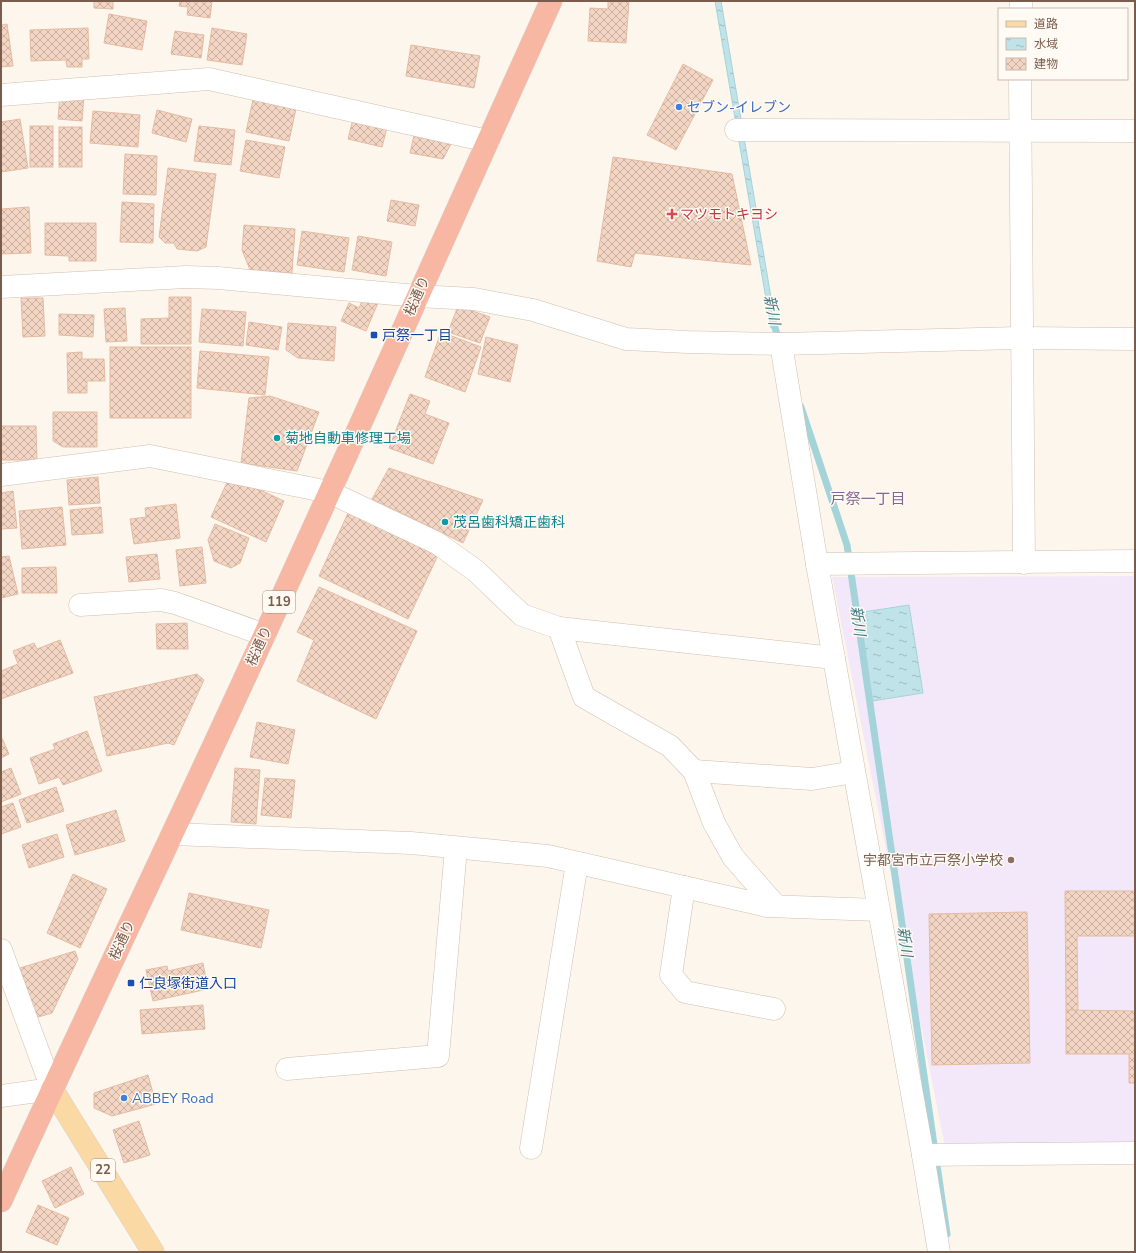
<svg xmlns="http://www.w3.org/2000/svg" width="1136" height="1253" viewBox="0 0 1136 1253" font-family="'Nunito Sans','Noto Sans JP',sans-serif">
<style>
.education{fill:#f3e8fa}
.water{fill:url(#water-ripples);stroke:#a5d3da}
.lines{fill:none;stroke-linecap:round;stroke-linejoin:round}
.stream{stroke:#a5d3da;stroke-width:7}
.building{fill:url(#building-cross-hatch);stroke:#e6bba3}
.minor-casing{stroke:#d1beb0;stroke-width:23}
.major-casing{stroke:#dad1cd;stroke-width:23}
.highway-casing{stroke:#dad1cd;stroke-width:23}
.minor{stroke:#fff;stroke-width:22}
.major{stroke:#fbd9a5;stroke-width:22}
.highway{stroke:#f7b7a3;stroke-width:22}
.shop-dot{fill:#3f7fe0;stroke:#fffaf3;stroke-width:1.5}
.health-dot{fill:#e0444e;stroke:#fffaf3;stroke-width:1.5}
.transit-dot{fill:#1a4fb4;stroke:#fffaf3;stroke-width:1.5}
.culture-dot{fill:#0f9aa8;stroke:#fffaf3;stroke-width:1.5}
.education-dot{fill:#8d6e63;stroke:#fffaf3;stroke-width:1.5}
.labels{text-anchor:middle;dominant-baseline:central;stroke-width:3;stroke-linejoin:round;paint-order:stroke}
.shield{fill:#fffaf3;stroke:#a28b7f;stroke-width:1}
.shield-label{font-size:13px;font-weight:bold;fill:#7a5c4d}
.shop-label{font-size:14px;fill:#366cbe;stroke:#fffaf3;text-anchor:start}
.health-label{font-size:14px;fill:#be3a42;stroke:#fffaf3;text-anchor:start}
.street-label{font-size:14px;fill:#7a5c4d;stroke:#fffaf3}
.transit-label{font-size:14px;fill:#164399;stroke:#fffaf3;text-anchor:start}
.culture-label{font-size:14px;fill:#0d838f;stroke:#fffaf3;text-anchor:start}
.education-label{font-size:14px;fill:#785e54;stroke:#fffaf3;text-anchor:end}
.water-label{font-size:15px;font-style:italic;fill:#437c86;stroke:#fffaf3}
.neighbourhood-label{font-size:15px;fill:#846695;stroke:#fffaf3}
</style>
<defs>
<pattern id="water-ripples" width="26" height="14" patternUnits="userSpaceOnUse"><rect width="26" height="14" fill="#bfe3e8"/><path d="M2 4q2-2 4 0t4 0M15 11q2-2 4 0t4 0" fill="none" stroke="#a0bbbe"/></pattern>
<pattern id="building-cross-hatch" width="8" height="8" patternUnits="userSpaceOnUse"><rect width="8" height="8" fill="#f3d5c3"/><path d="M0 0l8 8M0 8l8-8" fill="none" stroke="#cab0a1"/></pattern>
</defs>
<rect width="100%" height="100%" fill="#fdf6ec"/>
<!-- education -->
<path class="education" d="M1135,576V1143L945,1147L832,577Z"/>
<!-- water -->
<g class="water">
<path d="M715,1H721L776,327L771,328Z"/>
<path d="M909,605L923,693L872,701L857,613Z"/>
</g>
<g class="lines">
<!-- stream -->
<g class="stream">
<path d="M773,320L779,342"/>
<path d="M801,407L847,545L947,1234"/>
</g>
</g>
<!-- building -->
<g class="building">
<path d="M94,1H113V9L94,8Z"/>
<path d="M180,1H212L210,18L187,15L188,7L179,6Z"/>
<path d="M608,1H629L626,43L588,41L590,8L608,9Z"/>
<path d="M109,14L147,21L142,50L104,43Z"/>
<path d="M7,24L13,66L1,67V25Z"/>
<path d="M88,28L89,59H82V67H67L66,60L31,61L30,30Z"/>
<path d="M212,28L247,34L242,65L207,60Z"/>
<path d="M175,31L204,35L201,58L171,54Z"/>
<path d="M411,45L480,56L474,88L406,76Z"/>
<path d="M683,64L713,80L676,150L647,135Z"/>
<path d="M60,94L84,96L82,121L58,119Z"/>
<path d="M254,95L297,104L289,141L246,132Z"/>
<path d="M157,110L192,119L186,142L152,133Z"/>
<path d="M93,111L140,115L138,147L90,143Z"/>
<path d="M354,115L388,124L382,147L348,139Z"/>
<path d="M20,119L28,168L1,172V122Z"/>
<rect x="30" y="126" width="23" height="41"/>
<path d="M199,126L235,130L231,165L194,161Z"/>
<rect x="59" y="127" width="23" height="40"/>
<path d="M414,135L452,142L443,159L410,153Z"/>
<path d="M246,140L285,147L279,178L240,171Z"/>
<path d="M125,154L157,156L156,195L123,194Z"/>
<path d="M613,157L732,174L751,265L635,253L631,267L597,261Z"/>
<path d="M168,168L216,174L206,247L197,251L177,249L174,243H165L159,237Z"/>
<path d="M391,200L419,205L415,226L387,221Z"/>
<path d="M122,202L154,204L153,243L120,242Z"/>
<path d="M29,207L31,253L1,254V209Z"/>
<path d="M45,223H96V261H69V256L45,255Z"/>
<path d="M244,225L295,229L292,273L250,270L242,250Z"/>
<path d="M302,231L349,238L344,272L297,265Z"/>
<path d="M358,236L392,242L386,276L352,270Z"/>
<path d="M169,297H191V344H141V319L169,318Z"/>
<path d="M21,298H43L45,336L23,337Z"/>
<path d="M362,301L378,303L366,331L341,321L349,303L359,308Z"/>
<path d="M458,306L490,317L480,343L448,332Z"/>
<path d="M125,308L127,341L106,342L104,309Z"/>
<path d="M202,309L246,312L243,346L199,342Z"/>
<path d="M59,314L94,315L93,337L59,335Z"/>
<path d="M249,322L282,327L278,350L246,345Z"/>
<path d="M288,323L336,327L334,361L298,358L286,350Z"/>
<path d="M441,332L481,347L465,392L425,377Z"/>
<path d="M486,337L518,345L510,382L478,374Z"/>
<rect x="110" y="347" width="81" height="71"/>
<path d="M200,351L269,357L265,395L197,388Z"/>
<path d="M82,352V359H104L105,381H87V393H68L67,353Z"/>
<path d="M410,394L430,401L425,414L449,423L433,464L389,448Z"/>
<path d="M270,396L319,412L297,471L241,463L249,398Z"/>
<path d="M53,412H97V447H63L53,441Z"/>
<path d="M1,426H36L37,460H1Z"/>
<path d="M389,468L483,500L463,543L372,499Z"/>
<path d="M230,476L284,501L266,542L211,517Z"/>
<path d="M98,477L100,503L69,505L67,480Z"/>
<path d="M13,491L17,528L1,529V493Z"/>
<path d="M176,504L180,538L134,544L130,519L146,517L145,508Z"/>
<path d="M62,507L66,545L22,549L19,511Z"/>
<path d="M101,507L103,533L72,535L70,510Z"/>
<path d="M349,511L439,553L408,619L319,576Z"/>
<path d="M215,524L249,538L240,563L231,568L214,561L208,540Z"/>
<path d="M202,547L206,583L180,586L176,550Z"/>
<path d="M157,554L160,579L129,582L126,557Z"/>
<path d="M9,556L18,594L1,598V557Z"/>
<path d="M56,567L57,593H22V568Z"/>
<path d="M319,587L417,631L376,719L297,681L314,640L297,632Z"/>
<path d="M187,623L188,649H157L156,624Z"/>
<path d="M60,640L73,673L1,699V671L18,664L13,651L34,643L37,649Z"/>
<path d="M197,674L204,680L174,745L168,743L107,756L94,697Z"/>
<path d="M257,722L295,730L288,764L250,757Z"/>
<path d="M87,731L102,771L63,785L59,777L39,784L30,758L55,749L53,744Z"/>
<path d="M1,736L9,754L1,758Z"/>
<path d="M11,768L21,794L1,802V772Z"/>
<path d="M235,768L260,770L256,824L231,822Z"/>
<path d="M265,778L295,780L291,818L261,815Z"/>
<path d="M56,787L64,811L27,823L19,800Z"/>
<path d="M13,803L21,827L1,834V807Z"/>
<path d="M116,810L125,841L75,855L66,825Z"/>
<path d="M57,834L64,857L29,868L22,845Z"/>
<path d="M73,874L107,889L80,948L47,933Z"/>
<path d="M1065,891H1135V936H1077L1078,1010H1066Z"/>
<path d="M189,893L269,910L261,948L181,930Z"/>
<path d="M1027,912L1030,1063L932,1065L929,914Z"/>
<path d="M75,951L78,959L52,1013L35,1018L20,968Z"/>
<path d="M203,963L208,989L153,1001L146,970L167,966L168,971Z"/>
<path d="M203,1005L205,1029L142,1034L140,1010Z"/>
<path d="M1066,1010L1135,1011V1083H1129V1054H1066Z"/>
<path d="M148,1075L156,1104L112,1116L94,1108V1093Z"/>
<path d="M139,1121L150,1155L124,1163L113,1130Z"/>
<path d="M71,1167L84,1194L55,1208L42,1181Z"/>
<path d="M38,1205L69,1218L57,1245L26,1232Z"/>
</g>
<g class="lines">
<!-- minor casing -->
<g class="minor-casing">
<g id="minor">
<path d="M1021,9V1"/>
<path d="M1020,79L1024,563"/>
<path d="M1,95L209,79L488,141"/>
<path d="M736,130L1135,131"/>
<path d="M1,287L186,277L218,278L417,296L474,299L533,310L626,339L687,342L781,344L1022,338L1135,339"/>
<path d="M781,344L817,564L923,1155L939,1252"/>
<path d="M1,475L150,456L329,492L437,543L476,571L522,615L559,628L584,697L670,746L694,771L714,823L733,857L776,906"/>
<path d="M817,564L1135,561"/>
<path d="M80,605L161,600L175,603L265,635"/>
<path d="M559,628L834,658"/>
<path d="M694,771L812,779L854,772"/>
<path d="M173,834L411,843L548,856L767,906L878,910"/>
<path d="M684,887L671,975L685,992L774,1009"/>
<path d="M1,950L52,1089L1,1096"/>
<path d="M287,1069L438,1056L456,848"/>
<path d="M531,1148L577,863"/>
<path d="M923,1155L1135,1153"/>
</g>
</g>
<!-- major casing -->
<g class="major-casing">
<path id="major" d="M52,1089L153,1252"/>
</g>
<!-- highway casing -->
<g class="highway-casing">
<path id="highway" d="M1,1201C87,1012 178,825 264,636C361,425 455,213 551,1"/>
</g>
<!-- minor -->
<use href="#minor" class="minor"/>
<!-- major -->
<use href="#major" class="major"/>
<!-- highway -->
<use href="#highway" class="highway"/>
</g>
<!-- markers -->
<g class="shop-dot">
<circle cx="679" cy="107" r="4"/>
<circle cx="124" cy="1098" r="4"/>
</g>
<path class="health-dot" d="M670 208h4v4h4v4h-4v4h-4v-4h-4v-4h4z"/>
<g class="transit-dot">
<rect x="370" y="331" width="8" height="8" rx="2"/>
<rect x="127" y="979" width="8" height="8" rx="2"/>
</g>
<g class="culture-dot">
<circle cx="277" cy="438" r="4"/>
<circle cx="445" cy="522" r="4"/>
</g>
<circle class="education-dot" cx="1011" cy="860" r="4"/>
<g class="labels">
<!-- shield labels -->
<g class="shield">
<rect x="263" y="591" width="32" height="22" rx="3"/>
<rect x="91" y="1159" width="24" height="22" rx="3"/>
</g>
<g class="shield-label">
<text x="279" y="602">119</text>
<text x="103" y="1170">22</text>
</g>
<!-- shop labels -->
<g class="shop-label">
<text x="687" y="107">セブン-イレブン</text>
<text x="132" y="1098">ABBEY Road</text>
</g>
<!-- health labels -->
<g class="health-label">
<text x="680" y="214">マツモトキヨシ</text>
</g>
<!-- street labels -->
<g class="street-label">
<text transform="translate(417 296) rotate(-66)">桜通り</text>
<text transform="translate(259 646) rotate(-65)">桜通り</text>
<text transform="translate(122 940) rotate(-65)">桜通り</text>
</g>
<!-- transit labels -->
<g class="transit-label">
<text x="382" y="335">戸祭一丁目</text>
<text x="139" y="983">仁良塚街道入口</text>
</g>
<!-- culture labels -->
<g class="culture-label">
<text x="285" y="438">菊地自動車修理工場</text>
<text x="453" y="522">茂呂歯科矯正歯科</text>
</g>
<!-- education labels -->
<g class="education-label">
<text x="1003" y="860">宇都宮市立戸祭小学校</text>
</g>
<!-- water labels -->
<g class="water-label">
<text transform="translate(772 310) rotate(79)">新川</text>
<text transform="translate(858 621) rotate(82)">新川</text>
<text transform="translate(905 942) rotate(82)">新川</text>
</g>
<!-- neighbourhood labels -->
<g class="neighbourhood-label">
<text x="868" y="499">戸祭一丁目</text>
</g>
</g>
<!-- border -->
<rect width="1136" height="1253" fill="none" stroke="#7a5c4d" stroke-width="4"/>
<!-- legend -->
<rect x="998" y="8" width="130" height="72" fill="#fffaf3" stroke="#cabbb1"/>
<rect x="1006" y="21" width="20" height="6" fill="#fbd9a5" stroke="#cabbb1"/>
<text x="1034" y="28" font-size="12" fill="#7a5c4d">道路</text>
<rect x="1006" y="38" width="20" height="12" fill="url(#water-ripples)" stroke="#cabbb1"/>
<text x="1034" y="48" font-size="12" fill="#7a5c4d">水域</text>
<rect x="1006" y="58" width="20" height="12" fill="url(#building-cross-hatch)" stroke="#cabbb1"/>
<text x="1034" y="68" font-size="12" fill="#7a5c4d">建物</text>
</svg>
